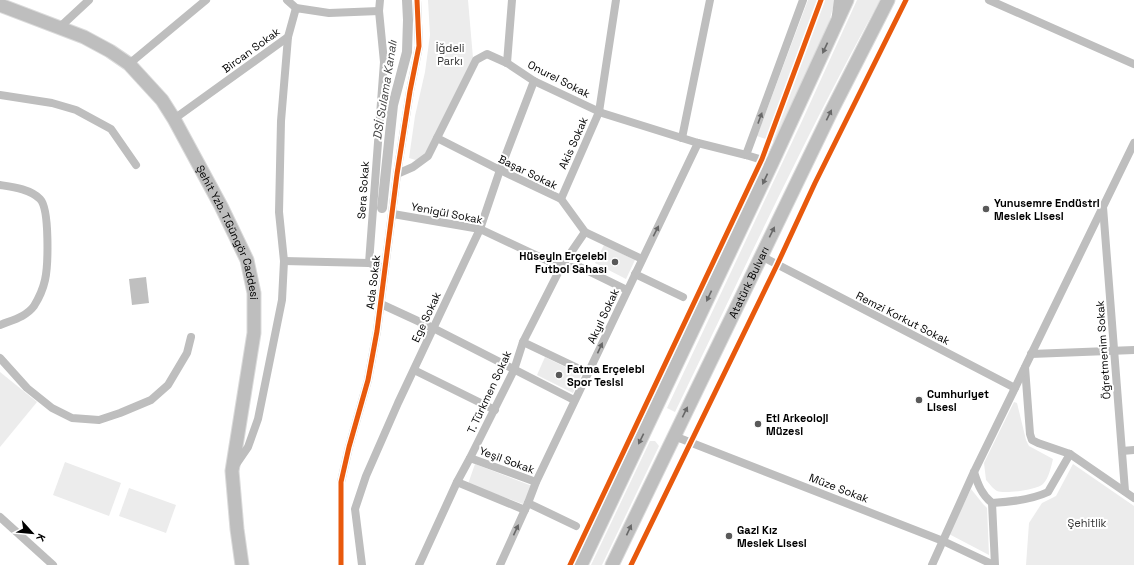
<svg xmlns="http://www.w3.org/2000/svg" width="1134" height="565" viewBox="0 0 1134 565" font-family="'Space Grotesk',sans-serif">
<style>
.green{fill:#ececec}
.water{fill:#bfbfbf}
.lines{fill:none;stroke-linecap:round;stroke-linejoin:round}
.canal{stroke:#bfbfbf;stroke-width:10}
.primary-casing{stroke:#dbdbdb;stroke-width:15}
.street{stroke:#bebebe;stroke-width:8}
.primary{stroke:#bebebe;stroke-width:13}
.cycleway-casing{stroke:#fff;stroke-width:8}
.cycleway{stroke:#e8590c;stroke-width:5}
.oneway{fill:#686868}
.poi-dot{fill:#595959;stroke:#fff;stroke-width:1.5}
.labels{text-anchor:middle;dominant-baseline:central;stroke-width:4;stroke-linejoin:round;paint-order:stroke}
.park-label{font-size:11px;fill:#333;stroke:#fff}
.street-label{font-size:11px;fill:#000;stroke:#fff}
.poi-label{font-size:11px;font-weight:bold;fill:#000;stroke:#fff;text-anchor:start}
.water-label{font-size:12px;font-style:italic;fill:#444;stroke:#fff}
</style>
<rect width="100%" height="100%" fill="#fff"/>
<!-- green -->
<g class="green">
<path d="M428,0H468L473,58L428,152L419,161L409,158L415,116L425,72L430,35Z"/>
<path d="M808,0H835L827,30L774,142L757,136Z"/>
<path d="M857,0H880C806,134 742,274 675,412L667,408L802,121Z"/>
<path d="M604,245L635,260L626,279L595,263Z"/>
<path d="M545,357L581,375L573,393L537,375Z"/>
<path d="M0,372L37,402L0,447Z"/>
<path d="M1014,402L1017,403L1026,440L1029,446L1053,459C1051,467 1049,478 1043,484C1037,490 1004,494 997,491C993,489 989,483 986,480L984,463Z"/>
<path d="M650,441H655L659,446L602,565H591Z"/>
<path d="M65,462L121,483L109,516L53,495Z"/>
<path d="M475,464L532,486L523,504L468,484Z"/>
<path d="M1073,464L1134,506V565H1026L1029,523L1042,503L1056,496Z"/>
<path d="M129,488L176,505L166,533L119,516Z"/>
<path d="M971,489L983,504L987,508L989,555L949,534Z"/>
</g>
<!-- water -->
<path class="water" d="M146,277L149,303L132,305L129,279Z"/>
<g class="lines">
<!-- canal -->
<path class="canal" d="M382,208L393,105L407,52L408,20L407,0"/>
<!-- primary casing -->
<g class="primary-casing">
<g id="primary">
<path id="s1" d="M0,5L84,37L110,51L129,64L162,100L174,119L221,206L247,260L254,293V333L232,471L237,529L242,565"/>
<path d="M581,565L772,163L847,0"/>
<path id="s2" d="M612,565L831,112L888,0"/>
</g>
</g>
<!-- street -->
<g class="street">
<path d="M287,0L296,8"/>
<path d="M989,0L1134,64"/>
<path d="M836,15L838,0"/>
<path d="M60,27L89,0"/>
<path d="M507,63L512,0"/>
<path d="M129,64L206,0"/>
<path d="M0,95L52,103L76,110L111,129L136,165"/>
<path d="M174,119L288,37L296,8L329,13L379,11"/>
<path d="M437,138L500,170L561,199L585,232L642,259"/>
<path d="M682,138L710,0"/>
<path d="M1134,143L1025,367L1030,434L1032,440L1038,443L1070,454L1134,498"/>
<path d="M746,155L803,0"/>
<path d="M397,174L413,167L428,156L476,60L487,54L507,63L534,81L602,113L698,143L746,155L772,163"/>
<path d="M0,185C13,187 30,189 40,199C50,209 48,267 45,280C43,289 39,298 34,306C26,317 12,320 0,325"/>
<path d="M561,199L599,112L616,0"/>
<path d="M1103,207L1125,491"/>
<path d="M393,214L480,229L561,267H580L627,290"/>
<path d="M761,256L1015,388L1024,369"/>
<path d="M284,261L369,263L384,268"/>
<path d="M369,263L384,62L379,11L380,0"/>
<path d="M635,274L683,297"/>
<path d="M381,304L433,328L574,400"/>
<path d="M523,342L588,373"/>
<path d="M1031,354L1134,350"/>
<path d="M0,358L27,388L52,408L72,418L99,420L120,413L151,400L168,385L187,353L191,337"/>
<path d="M414,370L495,410"/>
<path d="M674,436L943,541L994,565"/>
<path d="M1122,451L1134,450"/>
<path d="M470,458L536,482"/>
<path d="M235,466L248,447L258,419L282,300L284,261L279,212L281,121L288,37"/>
<path d="M974,472C978,485 982,495 992,503C1011,502 1031,500 1048,492L1070,454"/>
<path d="M457,482L525,510"/>
<path d="M528,503L576,526"/>
<path d="M992,503L995,565"/>
<path d="M0,517L53,565"/>
<path d="M341,565V482L349,447L368,380L377,331L397,174L410,91L419,46L417,0"/>
<path d="M362,565L355,509L366,476L398,403L480,229L500,170L534,81"/>
<path d="M419,565L457,482L470,458L514,370L523,342L561,267L585,232"/>
<path d="M500,565L528,503L536,482L698,143"/>
<path d="M932,565L974,472L1015,388"/>
</g>
<!-- primary -->
<use href="#primary" class="primary"/>
<!-- cycleway casing -->
<g class="cycleway-casing">
<g id="cycleway">
<path d="M341,565V482L349,447L368,380L377,331L397,174L410,91L419,46L417,0"/>
<path d="M570,565L762,159L821,0"/>
<path d="M631,565L777,265L815,183L906,0"/>
</g>
</g>
<!-- cycleway -->
<use href="#cycleway" class="cycleway"/>
</g>
<!-- one-way arrows -->
<defs><path id="oneway-solid" d="M-6-.8H1V-3.2L6.5 0L1 3.2V.8H-6Z"/></defs>
<g class="oneway">
<use href="#oneway-solid" transform="translate(825 48) rotate(115)"/>
<use href="#oneway-solid" transform="translate(829 115) rotate(-64)"/>
<use href="#oneway-solid" transform="translate(760 118) rotate(-70)"/>
<use href="#oneway-solid" transform="translate(765 179) rotate(115)"/>
<use href="#oneway-solid" transform="translate(656 231) rotate(-63)"/>
<use href="#oneway-solid" transform="translate(772 232) rotate(-64)"/>
<use href="#oneway-solid" transform="translate(709 296) rotate(115)"/>
<use href="#oneway-solid" transform="translate(600 348) rotate(-65)"/>
<use href="#oneway-solid" transform="translate(685 412) rotate(-64)"/>
<use href="#oneway-solid" transform="translate(641 439) rotate(116)"/>
<use href="#oneway-solid" transform="translate(516 530) rotate(-65)"/>
<use href="#oneway-solid" transform="translate(629 530) rotate(-65)"/>
</g>
<!-- markers -->
<g class="poi-dot">
<circle cx="986" cy="209" r="4"/>
<circle cx="615" cy="262" r="4"/>
<circle cx="559" cy="375" r="4"/>
<circle cx="919" cy="400" r="4"/>
<circle cx="758" cy="424" r="4"/>
<circle cx="729" cy="536" r="4"/>
</g>
<g class="labels">
<!-- park labels -->
<g class="park-label">
<text x="450" y="48">İğdeli<tspan x="450" dy="13">Parkı</tspan></text>
<text x="1087" y="523">Şehitlik</text>
</g>
<!-- street labels -->
<g class="street-label">
<text transform="translate(251 50) rotate(-36)">Bircan Sokak</text>
<text transform="translate(559 79) rotate(27)">Onurel Sokak</text>
<text transform="translate(573 143) rotate(-66)">Akis Sokak</text>
<text transform="translate(528 172) rotate(26)">Başar Sokak</text>
<text transform="translate(363 190) rotate(-86)">Sera Sokak</text>
<text transform="translate(447 213) rotate(11)">Yenigül Sokak</text>
<text stroke="none"><textPath href="#s1" startOffset="340">Şehit Yzb. T.Güngör Caddesi</textPath></text>
<text transform="translate(373 282) rotate(-83)">Ada Sokak</text>
<text stroke="none"><textPath href="#s2" startOffset="314">Atatürk Bulvarı</textPath></text>
<text transform="translate(603 316) rotate(-65)">Akyıl Sokak</text>
<text transform="translate(426 317) rotate(-65)">Ege Sokak</text>
<text transform="translate(903 318) rotate(27)">Remzi Korkut Sokak</text>
<text transform="translate(1103 350) rotate(-94)">Öğretmenim Sokak</text>
<text transform="translate(489 392) rotate(-65)">T. Türkmen Sokak</text>
<text transform="translate(507 460) rotate(20)">Yeşil Sokak</text>
<text transform="translate(839 488) rotate(21)">Müze Sokak</text>
</g>
<!-- poi labels -->
<g class="poi-label">
<text x="994" y="203">Yunusemre Endüstri<tspan x="994" dy="13">Meslek Lisesi</tspan></text>
<text x="607" y="256" text-anchor="end">Hüseyin Erçelebi<tspan x="607" dy="13">Futbol Sahası</tspan></text>
<text x="567" y="369">Fatma Erçelebi<tspan x="567" dy="13">Spor Tesisi</tspan></text>
<text x="927" y="394">Cumhuriyet<tspan x="927" dy="13">Lisesi</tspan></text>
<text x="766" y="418">Eti Arkeoloji<tspan x="766" dy="13">Müzesi</tspan></text>
<text x="737" y="530">Gazi Kız<tspan x="737" dy="13">Meslek Lisesi</tspan></text>
</g>
<!-- water labels -->
<g class="water-label">
<text transform="translate(385 90) rotate(-81)">DSİ Sulama Kanalı</text>
</g>
</g>
<!-- north arrow -->
<g transform="translate(32 533) rotate(117)" stroke="#ffffff" stroke-width="3" paint-order="stroke">
<path d="M0-3L7 15L0 10L-7 15Z" fill="#000000"/>
<text y="-6" font-size="11" font-weight="bold" text-anchor="middle" fill="#000000">K</text>
</g>
</svg>
